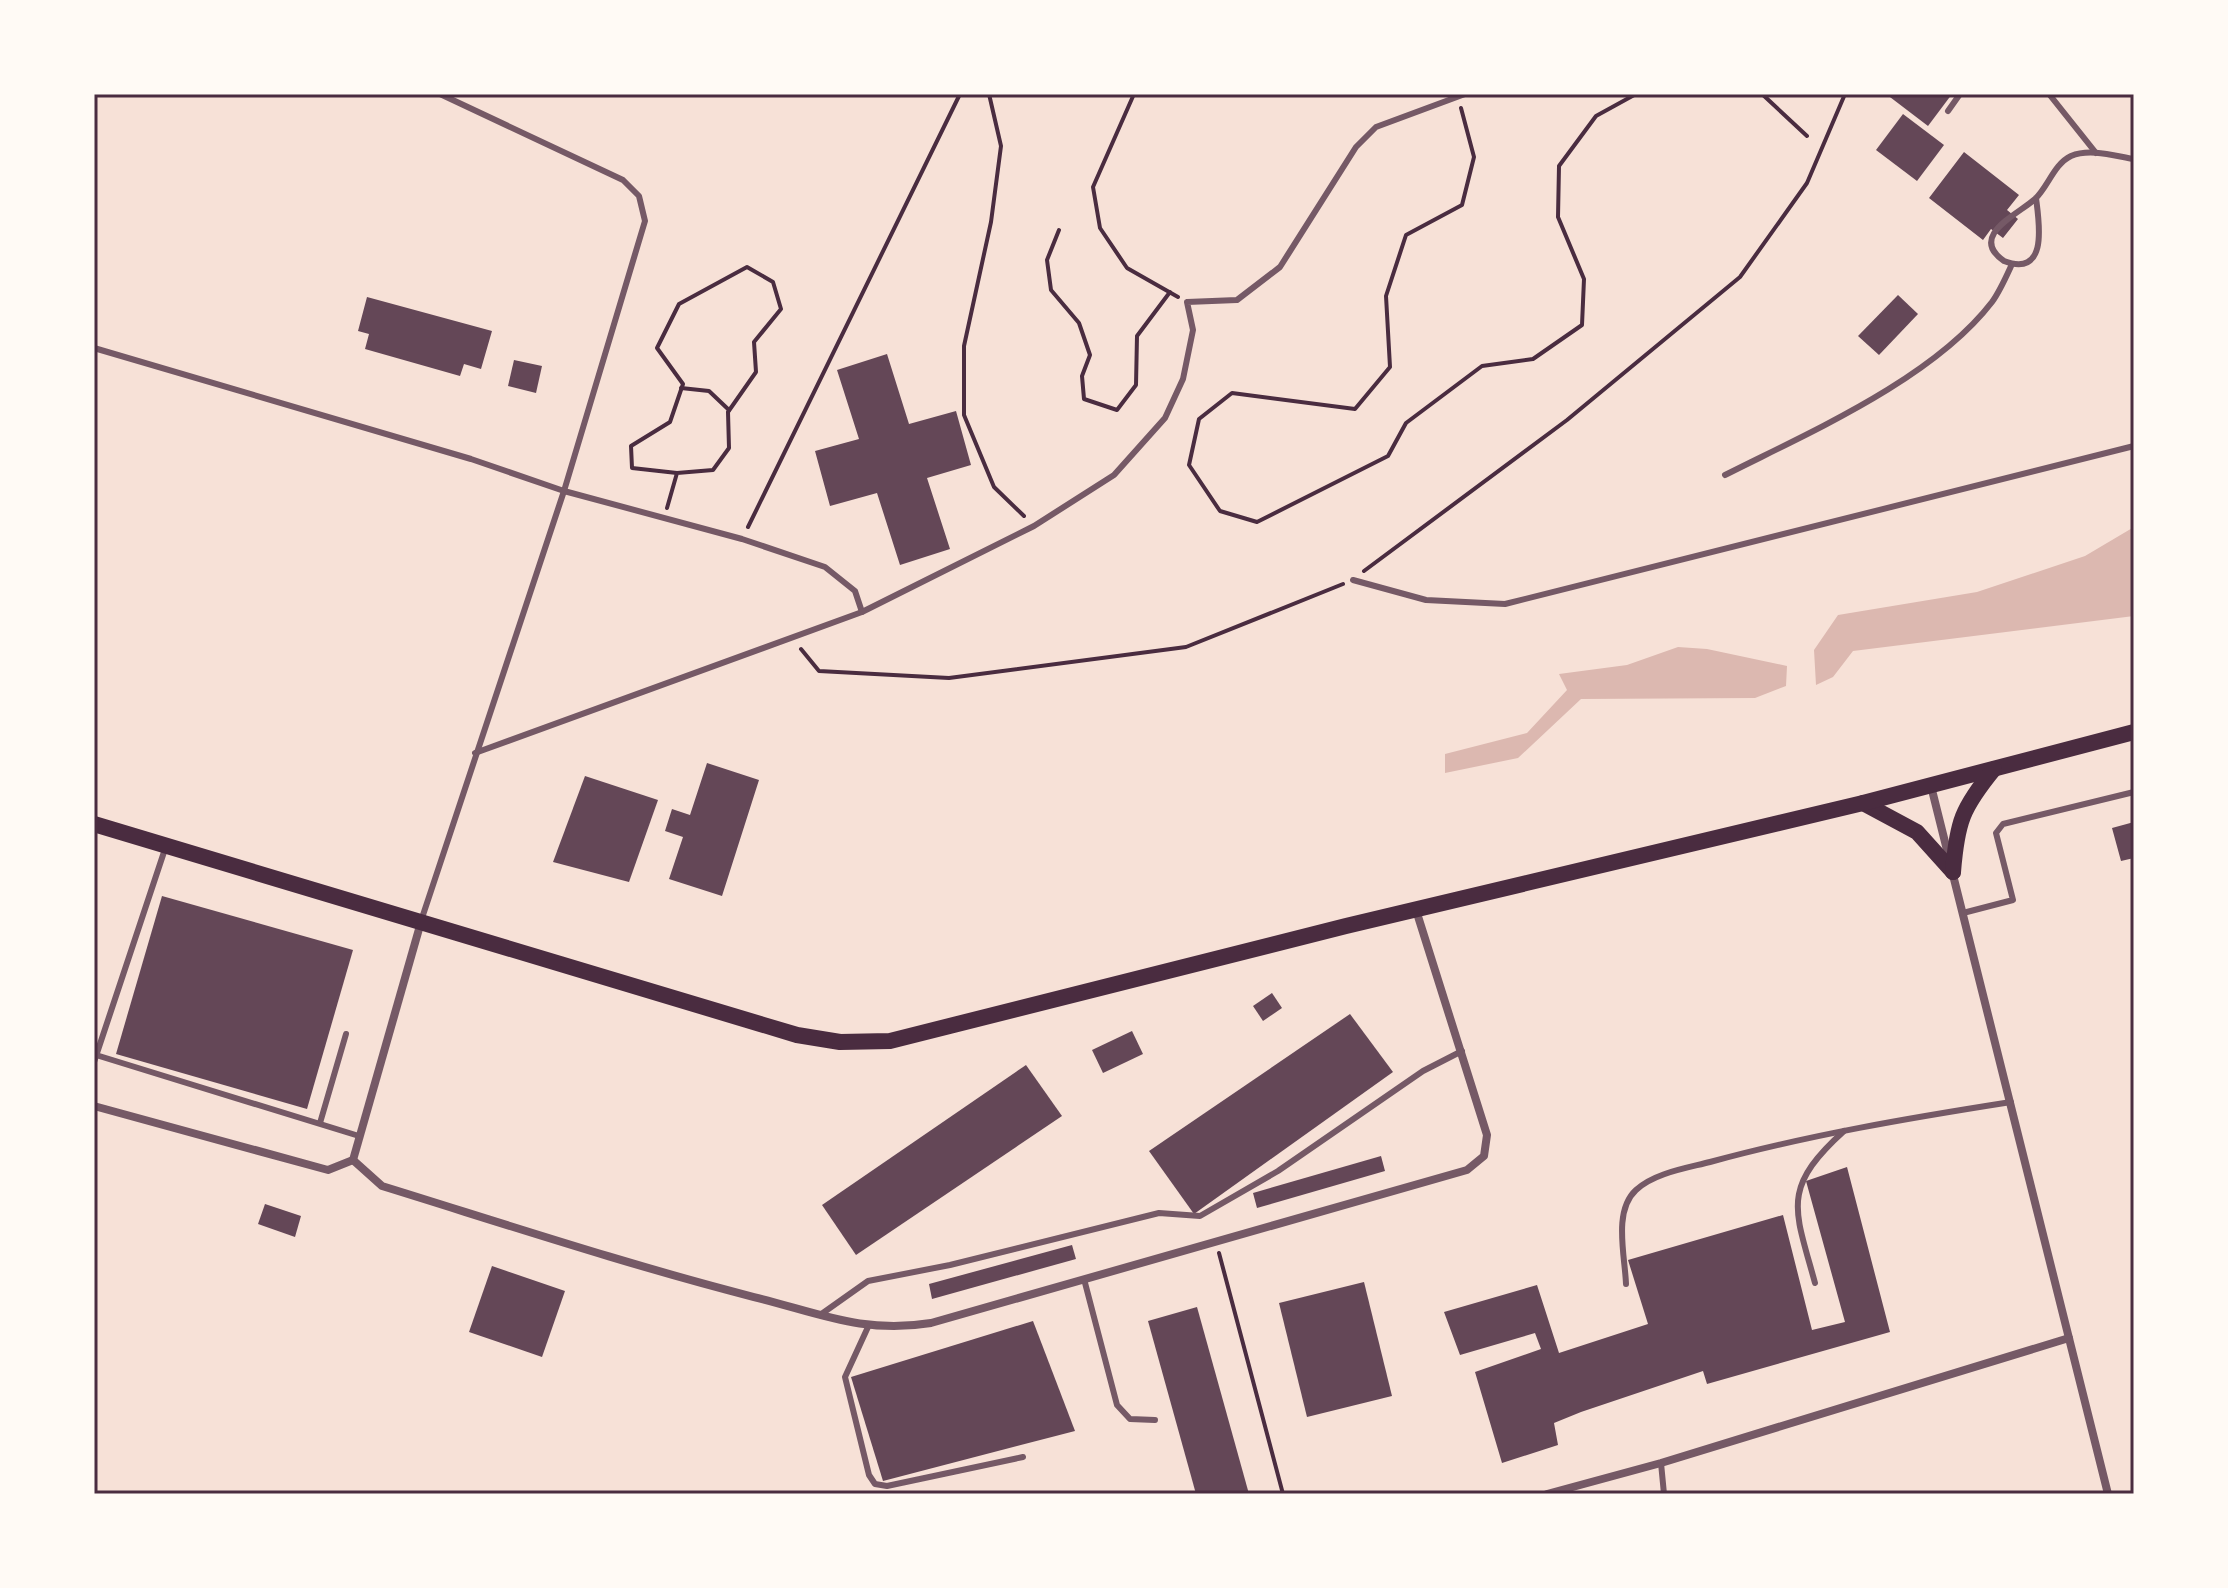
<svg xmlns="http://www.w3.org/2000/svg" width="2228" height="1588" viewBox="0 0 2228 1588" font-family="Montserrat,sans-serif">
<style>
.water{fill:#dcb8b0}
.building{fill:#644757}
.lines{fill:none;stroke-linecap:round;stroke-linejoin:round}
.path{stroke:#4a2c40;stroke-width:4}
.service{stroke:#755966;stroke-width:6}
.minor{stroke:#755966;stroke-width:8}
.secondary{stroke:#4a2c40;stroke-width:16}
.neatline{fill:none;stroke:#4a2c40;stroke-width:3}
</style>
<rect width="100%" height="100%" fill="#f7e1d7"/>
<!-- water -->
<g class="water">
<path d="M2134,527V616L1853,651L1833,677L1816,685L1814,650L1838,615L1977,592L2085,556Z"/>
<path d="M1678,647L1707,649L1787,666L1786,686L1755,698L1581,699L1518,758L1445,773V754L1527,733L1567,690L1559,674L1627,665Z"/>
</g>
<!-- building -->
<g class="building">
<path d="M1886,94H1952L1928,126Z"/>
<path d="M1903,114L1944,145L1917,181L1876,150Z"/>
<path d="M1964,152L2019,195L2007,210L2018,219L2003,238L1991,229L1983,240L1929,198Z"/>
<path d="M1898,295L1918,314L1879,355L1858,336Z"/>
<path d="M367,297L492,331L481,369L464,364L460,376L365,349L369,334L358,331Z"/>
<path d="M887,354L909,424L956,411L971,465L927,478L950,549L900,565L877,493L830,506L815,451L859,439L837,370Z"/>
<path d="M514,360L542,366L536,393L508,386Z"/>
<path d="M707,763L759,780L722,896L669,879L683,837L665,831L672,809L690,815Z"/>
<path d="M585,776L658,800L629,882L553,862Z"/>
<path d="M2134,822V858L2121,861L2112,828Z"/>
<path d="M162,896L353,950L307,1109L116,1054Z"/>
<path d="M1272,993L1282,1008L1263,1021L1253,1006Z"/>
<path d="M1350,1014L1393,1072L1194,1214L1149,1151Z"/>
<path d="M1132,1031L1143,1054L1103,1073L1092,1050Z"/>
<path d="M1026,1065L1062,1116L856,1255L822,1205Z"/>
<path d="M1381,1156L1385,1171L1257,1208L1253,1193Z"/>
<path d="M1847,1167L1890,1332L1707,1384L1703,1371L1581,1412L1554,1423L1558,1445L1502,1463L1475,1372L1541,1349L1535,1333L1460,1355L1444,1312L1537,1285L1559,1353L1648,1324L1628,1260L1783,1215L1812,1330L1845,1322L1806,1181Z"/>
<path d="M265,1204L301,1216L295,1237L258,1224Z"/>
<path d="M1072,1245L1076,1259L932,1299L929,1284Z"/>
<path d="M492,1266L565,1291L542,1357L469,1332Z"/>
<path d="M1364,1282L1392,1396L1307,1417L1279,1303Z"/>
<path d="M1197,1307L1249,1494H1196L1148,1321Z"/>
<path d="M1033,1321L1075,1431L883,1481L851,1377Z"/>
</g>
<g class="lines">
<!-- path -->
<g class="path">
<path d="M989,94L1001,146L991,222L964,346V415L994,487L1024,516"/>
<path d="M1134,94L1093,187L1100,228L1127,268L1178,297"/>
<path d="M1762,94L1807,136"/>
<path d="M1461,108L1474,157L1462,205L1406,235L1386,296L1390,367L1355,409L1232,393L1199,419L1189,465L1220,511L1257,522L1388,456L1406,423L1482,366L1533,359L1582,325L1584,279L1558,217L1559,166L1596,116L1636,94"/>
<path d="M1059,230L1047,260L1051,290L1079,323L1090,355L1082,376L1084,399L1117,410L1136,385L1137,336L1170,292"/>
<path d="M681,388L709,391L729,410"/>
<path d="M667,508L677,473L713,470L729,448L728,412L756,372L754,342L781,309L773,282L747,267L679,304L657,348L683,384L670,422L631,446L632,468L677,473"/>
<path d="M748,527L960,94"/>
<path d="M1364,571L1567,420L1740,277L1807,183L1845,94"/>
<path d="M801,649L819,671L949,678L1186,647L1343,584"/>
<path d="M1219,1253L1283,1494"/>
</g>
<!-- service -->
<g class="service">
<path d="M2049,94L2096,153"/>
<path d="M1948,111L1960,94"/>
<path d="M2036,198C2039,222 2049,278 2004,261C1968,236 2017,215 2035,199C2048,187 2054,164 2071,156C2090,148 2115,156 2134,159"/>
<path d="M94,348L471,459L564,491L742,539L825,567L855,591L862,612"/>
<path d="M1725,475C1810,432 1933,379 1992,302C2000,291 2006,277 2012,264"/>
<path d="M1353,580L1426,600L1505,604L2134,446"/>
<path d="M475,753L862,612L1034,526L1114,475L1165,418L1183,379L1193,330L1187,302L1237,300L1280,267L1356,147L1376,127L1465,94"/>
<path d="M1963,913L2013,900L1996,833L2003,824L2134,792"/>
<path d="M421,921L564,491L645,221L639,196L623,180L440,94"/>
<path d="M96,1055L359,1136"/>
<path d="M94,1062L166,846"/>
<path d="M320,1123L346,1034"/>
<path d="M1084,1279L1117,1405L1130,1419L1155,1420"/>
<path d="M1815,1283C1795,1209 1780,1189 1844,1131"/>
<path d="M1626,1284C1625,1256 1613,1211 1636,1190C1654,1173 1687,1168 1710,1162C1809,1135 1909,1118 2011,1102"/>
<path d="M820,1315L868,1281L950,1265L1159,1213L1200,1216L1278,1171L1423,1071L1462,1051"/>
<path d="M868,1327L845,1377L869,1475L875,1484L887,1486L1023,1457"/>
<path d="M1661,1463L1664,1494"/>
</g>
<!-- minor -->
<g class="minor">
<path d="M1931,786L1949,858"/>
<path d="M1952,871L2108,1494"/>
<path d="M94,1106L328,1170L353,1160"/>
<path d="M353,1160L382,1186C505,1224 629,1265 754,1297C819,1313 863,1334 931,1323L1467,1170L1484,1156L1487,1135L1416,910"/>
<path d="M353,1160L421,922"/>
<path d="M1547,1494L1661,1463L2069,1338"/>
</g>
<!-- secondary -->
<g class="secondary">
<path d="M1863,803L1917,832L1953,872"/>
<path d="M94,824L797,1035L840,1042L890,1041L1346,926L1863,803L2134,732"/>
<path d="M1953,872C1957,822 1962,808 1994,769"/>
</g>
</g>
<!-- border -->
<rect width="2228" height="1588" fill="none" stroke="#fffaf5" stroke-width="192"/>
<rect x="96" y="96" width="2036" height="1396" class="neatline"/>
</svg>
